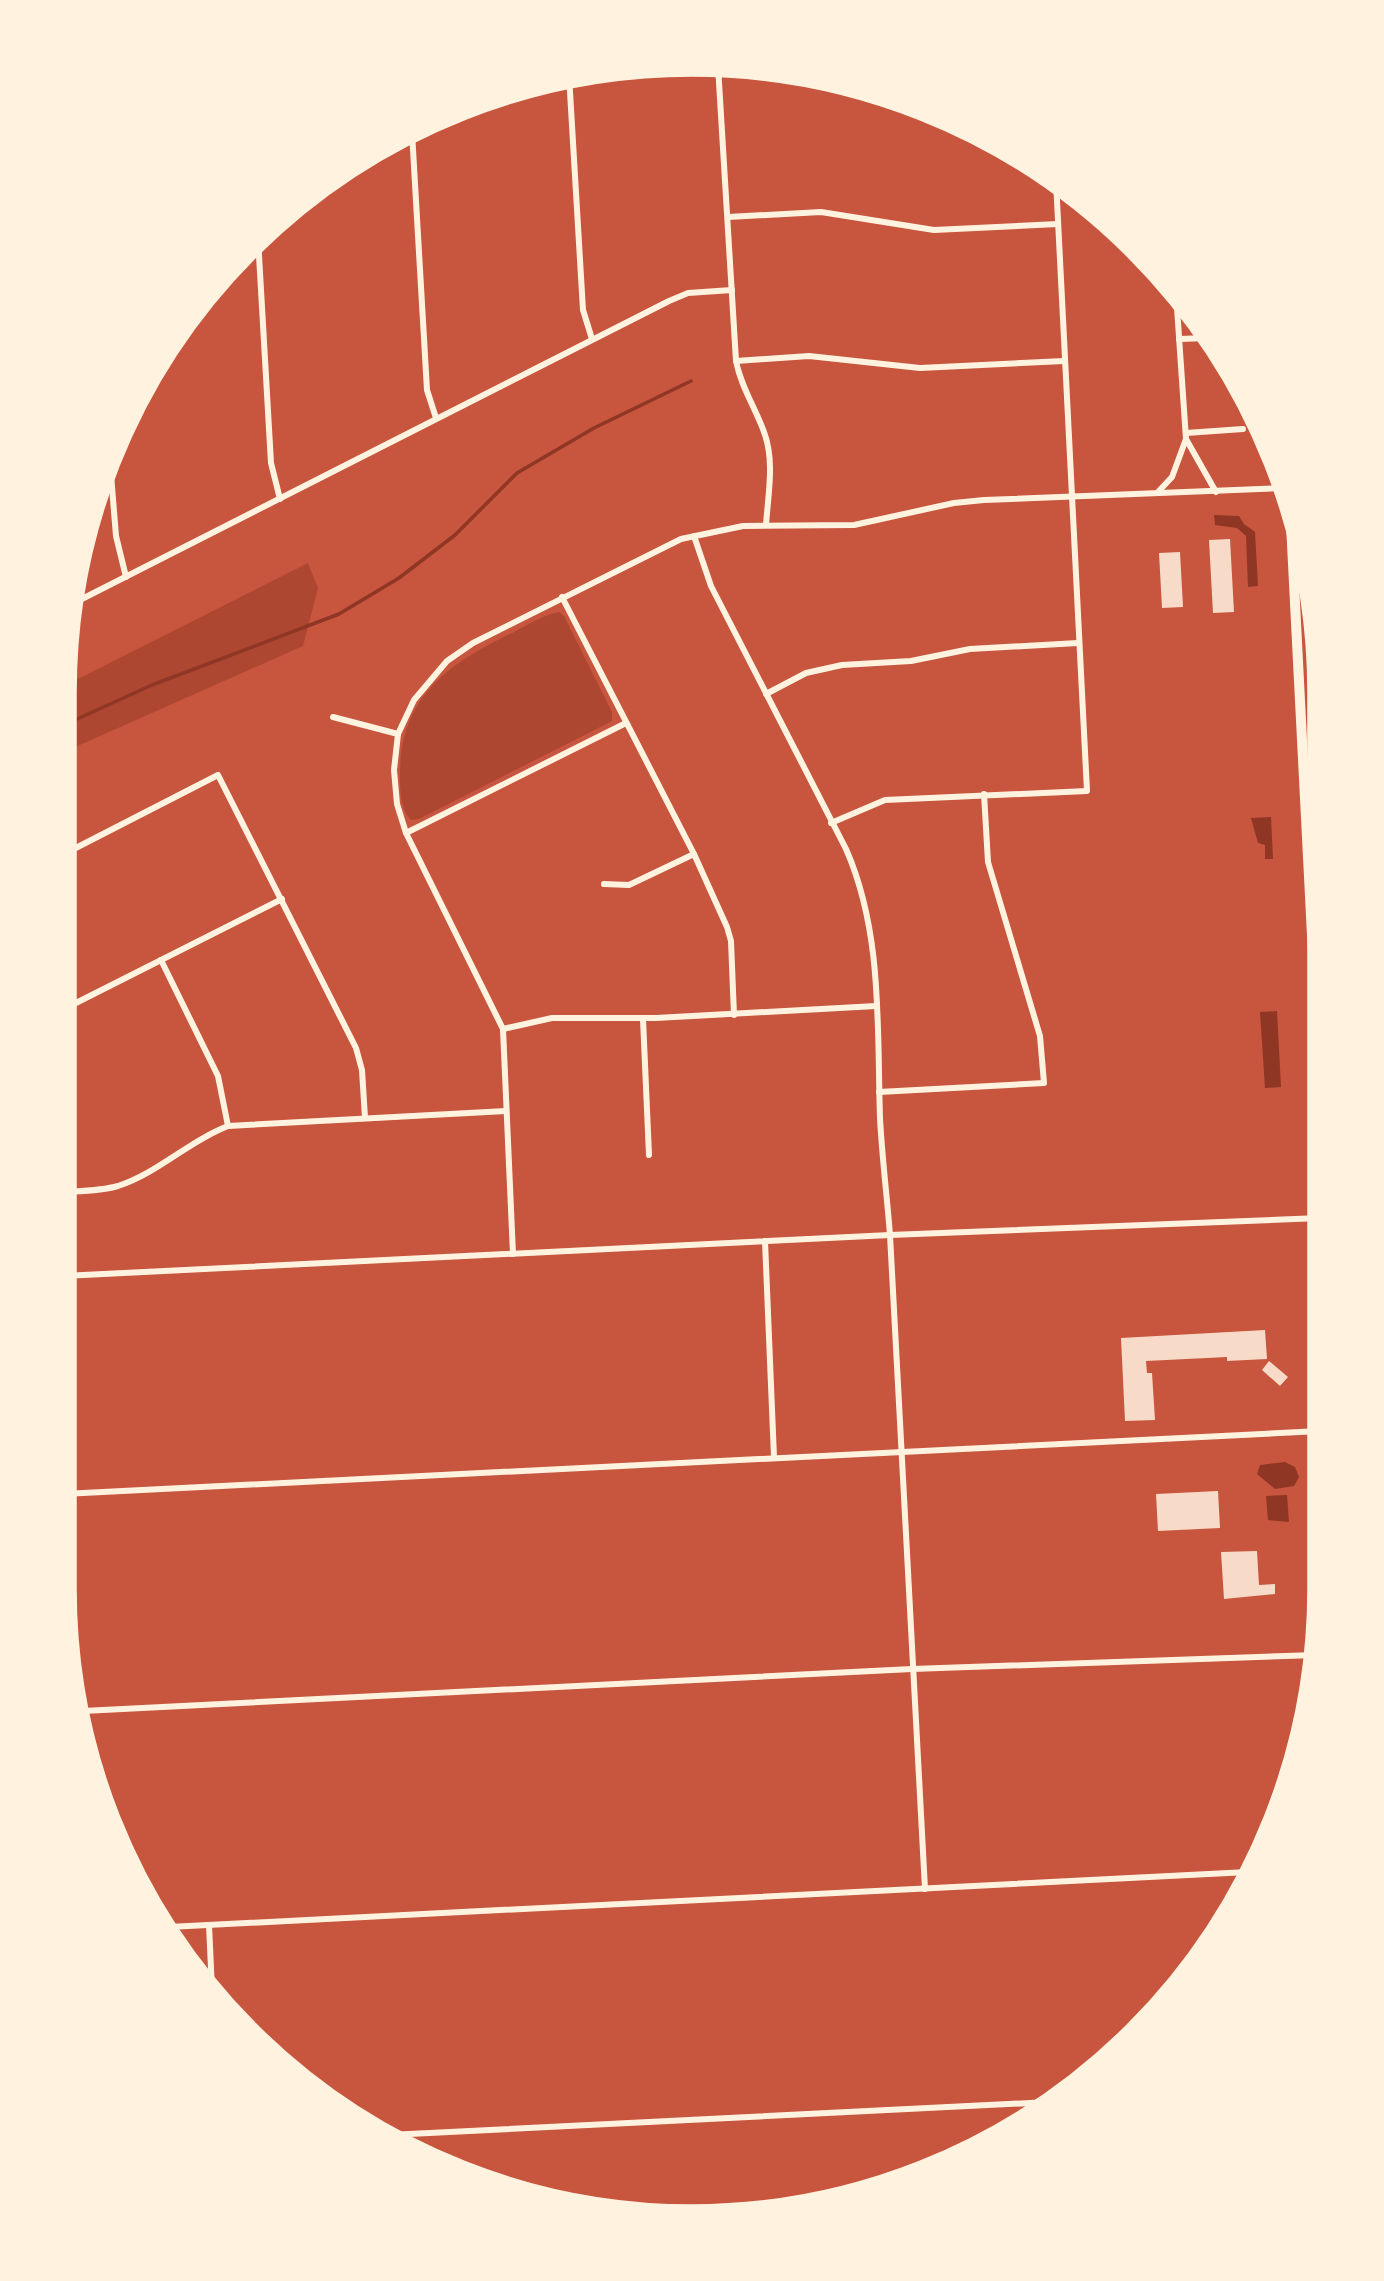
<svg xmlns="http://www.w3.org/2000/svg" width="1384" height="2281" viewBox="0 0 1384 2281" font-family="'IBM Plex Serif',serif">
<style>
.green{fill:#ae4732}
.water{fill:#8f3625}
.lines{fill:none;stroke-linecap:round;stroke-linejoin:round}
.stream{stroke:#8f3625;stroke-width:3.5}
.building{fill:#f7dbc8}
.minor{stroke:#fff3e0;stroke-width:6}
.secondary{stroke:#fff3e0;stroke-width:10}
.rim{fill:none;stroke:#fff3e0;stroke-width:3.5}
</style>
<rect width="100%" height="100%" fill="#c8553d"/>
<!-- green -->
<g class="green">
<path d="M308,563L318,588L303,646L64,752V686Z"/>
<path d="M559,612L564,616L612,712V721L419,819L411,820C400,809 400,788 400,774C401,696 447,665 510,634C525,627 542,615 559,612Z"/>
</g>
<!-- water -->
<g class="water">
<path d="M1214,515L1239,516L1244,524L1255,532L1258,586L1248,587L1246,536L1237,528L1215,525Z"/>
<path d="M1271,817L1273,859H1265V845L1258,843L1251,818Z"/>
<path d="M1277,1011L1281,1087L1265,1088L1260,1012Z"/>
<path d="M1285,1462L1295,1467L1299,1477L1294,1486L1275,1489L1257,1474L1260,1465Z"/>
<path d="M1287,1495L1289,1522L1268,1520L1266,1496Z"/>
</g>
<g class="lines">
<!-- stream -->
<path class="stream" d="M64,725L152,685L339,614L399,578L455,535L517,473L594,428L691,381"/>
</g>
<!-- building -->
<g class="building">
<path d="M1230,539L1234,612L1213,613L1209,540Z"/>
<path d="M1180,552L1183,607L1162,608L1159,553Z"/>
<path d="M1265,1330L1267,1359L1227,1361V1357L1146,1361L1147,1373H1152L1155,1420L1125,1421L1121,1338Z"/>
<path d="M1269,1361L1288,1377L1280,1386L1262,1370Z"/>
<path d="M1218,1491L1220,1528L1158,1531L1156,1494Z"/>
<path d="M1257,1551L1259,1585L1275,1584V1594L1224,1599L1221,1552Z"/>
</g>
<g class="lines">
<!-- minor -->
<g class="minor">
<path d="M718,66L736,361C741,387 755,407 764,432C775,461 768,495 766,525"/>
<path d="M569,75L583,310L592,339"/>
<path d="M412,132L427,390L436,418"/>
<path d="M728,217L821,212L934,230L1058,224"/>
<path d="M258,238L271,463L280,499"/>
<path d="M1179,339L1208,338"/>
<path d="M736,361L809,356L920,368L1064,361"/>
<path d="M1186,433L1243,429"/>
<path d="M1186,439L1216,492"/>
<path d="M110,462L116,536L126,577"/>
<path d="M1158,492L1172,477L1186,439L1176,293"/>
<path d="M694,536L711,586L846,849C883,933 877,1028 880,1118C882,1157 887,1196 890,1235L925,1889"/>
<path d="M562,597L694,854L727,927L731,941L734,1015"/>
<path d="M74,603L669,301L688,293L732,290"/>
<path d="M766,694L806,673L842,665L911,661L970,649L1078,643"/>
<path d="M333,717L398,734"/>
<path d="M831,823L885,800L1087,791L1056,181"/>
<path d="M406,833L626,723"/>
<path d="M64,854L218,775L356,1048L362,1070L365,1118"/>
<path d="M604,884L629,885L694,854"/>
<path d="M161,960L218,1076L228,1126"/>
<path d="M64,1009L282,899"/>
<path d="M643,1019L649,1155"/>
<path d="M503,1029L552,1018H656L876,1006"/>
<path d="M879,1092L1044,1083L1040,1036L988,862L984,794"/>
<path d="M64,1192C81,1191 101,1191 118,1186C158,1173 189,1141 228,1126L506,1111"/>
<path d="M765,1241L774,1457"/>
<path d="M513,1254L503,1029L406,833L397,804L394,770L398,734L414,700L447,661L473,643L681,539L743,526L854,525L954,503L984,500L1282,488"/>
<path d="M63,1276L890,1235L1320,1218"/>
<path d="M63,1494L1320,1431"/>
<path d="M83,1711L912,1669L1315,1655"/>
<path d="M209,1925L212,1990"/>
<path d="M169,1927L1248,1872"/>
<path d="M389,2135L1049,2102"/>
</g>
<!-- secondary -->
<path class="secondary" d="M1290,505L1320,1092"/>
</g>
<!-- crop -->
<path d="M0 0H1384V2281H0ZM692 75H692A617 617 0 0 1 1309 692V1589A617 617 0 0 1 692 2206H692A617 617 0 0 1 75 1589V692A617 617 0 0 1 692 75Z" fill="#fff3e0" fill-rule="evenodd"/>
<path class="rim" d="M692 75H692A617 617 0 0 1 1309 692V1589A617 617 0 0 1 692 2206H692A617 617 0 0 1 75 1589V692A617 617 0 0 1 692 75Z"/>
</svg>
